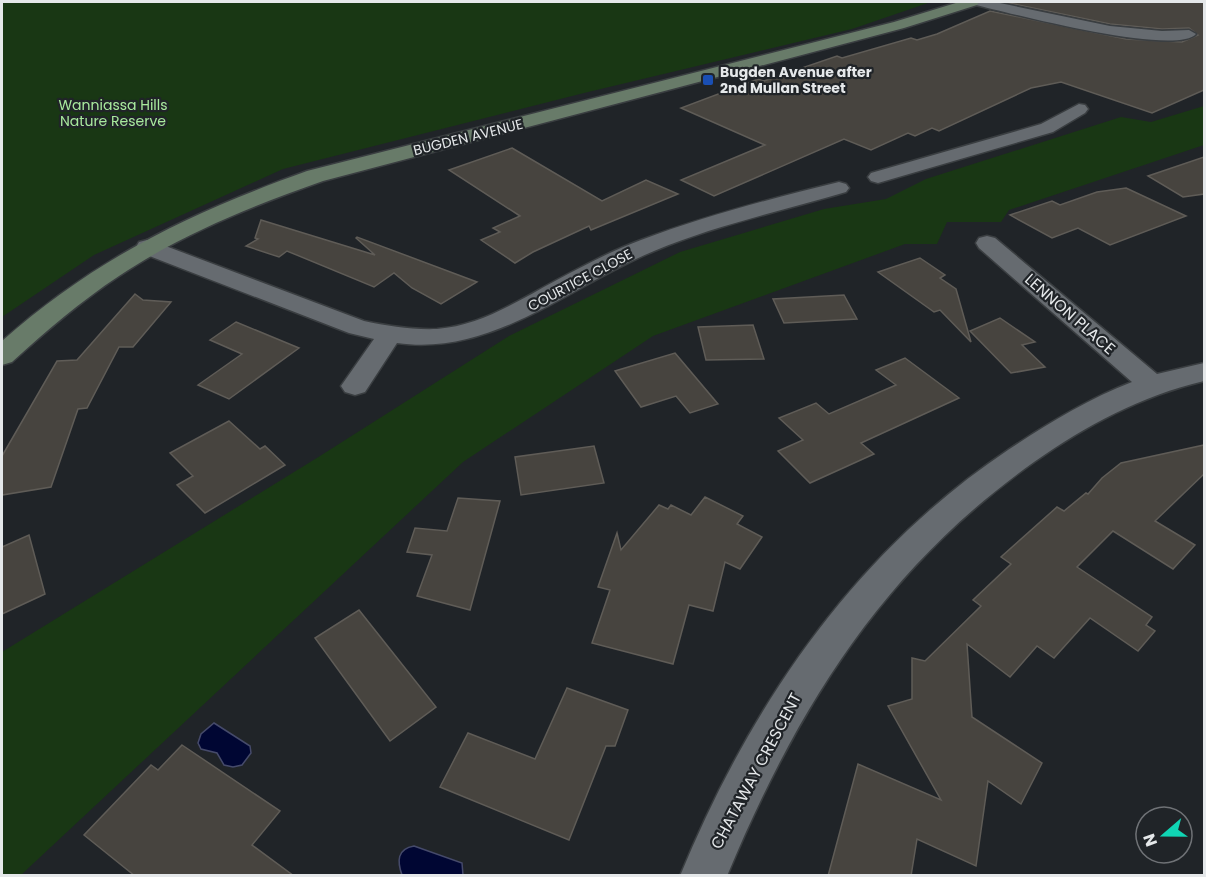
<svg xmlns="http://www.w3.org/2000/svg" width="1206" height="877" viewBox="0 0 1206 877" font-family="Poppins,sans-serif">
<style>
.green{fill:#193714}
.water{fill:#000633;stroke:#454a6a;stroke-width:1.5}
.building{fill:#47443f;stroke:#5f5c57;stroke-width:1.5}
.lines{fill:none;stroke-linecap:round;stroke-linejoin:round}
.street-casing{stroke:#3a3e41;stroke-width:3}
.secondary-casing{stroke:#3a3e41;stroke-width:3}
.street{fill:#666b70;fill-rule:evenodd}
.secondary{fill:#687b69;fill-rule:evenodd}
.transit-dot{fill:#1a4fb4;stroke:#202428;stroke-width:2}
.labels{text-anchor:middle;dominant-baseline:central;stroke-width:4.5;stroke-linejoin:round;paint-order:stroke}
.far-poi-label{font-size:14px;font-weight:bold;fill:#e5e8ea;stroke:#202428;text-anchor:start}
.far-park-label{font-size:14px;fill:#a8e99d;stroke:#202428}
.far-street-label{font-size:14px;fill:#e5e8ea;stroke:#202428}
.street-label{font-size:16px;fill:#e5e8ea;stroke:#202428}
</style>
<rect width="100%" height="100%" fill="#202428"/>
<!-- green -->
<g class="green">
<path d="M2,2H931L852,29L584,93L283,169L94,255L2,317Z"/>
<path d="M1204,106V145L1009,210L1001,222H947L937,244H905L653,336L463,462L21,875H2V652L320,456L509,336L680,252L824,209L886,199L926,179L1121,117L1151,122Z"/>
</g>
<!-- water -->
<g class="water">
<path d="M214,723L250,746L251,753L242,765L233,767L224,765L217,753L201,749L198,743L201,734Z"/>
<path d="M414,846L462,863L463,875H402C397,861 397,849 414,846Z"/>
</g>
<!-- building -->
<g class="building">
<path d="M1011,2H1204V90L1152,113L1061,82L1031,88L939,131L932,128L915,136L908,133L871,150L844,139L714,196L681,180L765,145L681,108L758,79L764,81L837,56L842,58L911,38L917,40L937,34L990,11L1126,39L1182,42L1198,35L1189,28L1162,29L1110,24L1009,3Z"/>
<path d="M512,148L602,201L646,180L678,194L591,230L589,226L533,252L515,263L481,240L500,232L493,228L520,216L449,170Z"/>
<path d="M1204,157V194L1183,197L1148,176Z"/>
<path d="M1126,188L1186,216L1110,245L1078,228L1052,238L1010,215L1052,201L1060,205L1097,192Z"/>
<path d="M261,220L375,255L356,238L357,237L477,282L441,304L412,288L394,273L374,287L287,251L279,257L246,246L258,239L255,238Z"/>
<path d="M920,258L945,275L940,278L956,289L971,342L940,310L934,312L878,272Z"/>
<path d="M135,294L143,300L171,302L133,347H119L87,408L78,409L51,487L2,495V456L57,361L77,360Z"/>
<path d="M844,295L857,319L784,323L773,299Z"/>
<path d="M1000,318L1035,342L1022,345L1045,367L1011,373L970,331Z"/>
<path d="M236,322L299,348L229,399L198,385L242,354L210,340Z"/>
<path d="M753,325L764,359L706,360L698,327Z"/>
<path d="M675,353L718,404L690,413L676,396L641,407L615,371Z"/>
<path d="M905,358L959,398L861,443L874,454L810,483L778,451L803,440L779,418L816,403L829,414L896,385L876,370Z"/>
<path d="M229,421L260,449L265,446L285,465L205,513L177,485L193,476L170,453Z"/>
<path d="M1204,445V474L1155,521L1195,545L1173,569L1113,531L1077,567L1152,617L1146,625L1155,631L1138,651L1090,618L1054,658L1037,646L1010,677L967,644L972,717L1042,763L1021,804L988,781L976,866L917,839L911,876H828L858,764L941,800L888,706L912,699V658L925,661L981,606L973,600L1011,564L1001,557L1057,507L1064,511L1086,493L1088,494L1102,478L1121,463Z"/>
<path d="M594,446L604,483L521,495L515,457Z"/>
<path d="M705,497L743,516L737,524L762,537L740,569L725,562L713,611L689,605L673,664L592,643L610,590L598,587L617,533L621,550L659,505L668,509L671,505L691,515Z"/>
<path d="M458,498L500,501L470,610L417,596L432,555L407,552L415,528L447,531Z"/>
<path d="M29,535L45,594L2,614V547Z"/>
<path d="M359,610L436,707L390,741L315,638Z"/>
<path d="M567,688L628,710L615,746H606L569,840L440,787L468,733L535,759Z"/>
<path d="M182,745L280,811L252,845L294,876H135L84,835L151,765L158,770Z"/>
</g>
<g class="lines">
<!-- street casing -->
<g class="street-casing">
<g id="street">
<path d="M974,2H995L1110,26L1162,31L1189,30L1196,34C1175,57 1009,13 976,5Z"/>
<path d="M1079,104L1085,105L1088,109L1085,113L1053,132L878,183L871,181L868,177L871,173L1041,124Z"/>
<path d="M839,182L846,184L849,188L846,192C782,211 716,225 654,251C571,285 493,357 397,343L365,392L355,395L345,392L341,386L374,339L349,333L139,252L136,247L139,242L147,240L155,242L364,321C388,326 412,330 437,329C480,326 518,301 555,281C583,266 611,251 641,240C705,216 773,198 839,182Z"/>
<path d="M987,236L995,238L1157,374L1204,363V381C1141,396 1087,425 1034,462C883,569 797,708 727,876H680C750,706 854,553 1008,450C1047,424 1088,399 1132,382L979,248L976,243L979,238Z"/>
</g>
</g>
<!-- secondary casing -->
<g class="secondary-casing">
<path id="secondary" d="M959,2H979L977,5L904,28L323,181C252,206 182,234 119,276C81,301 46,331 12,362L2,365V341C96,258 190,213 307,171L894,22Z"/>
</g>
<!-- street -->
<use href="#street" class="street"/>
<!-- secondary -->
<use href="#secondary" class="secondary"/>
</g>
<!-- markers -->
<rect class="transit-dot" x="702" y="74" width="12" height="12" rx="3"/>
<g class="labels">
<!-- far-poi labels -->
<g class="far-poi-label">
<text x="720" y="72">Bugden Avenue after<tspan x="720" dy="16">2nd Mullan Street</tspan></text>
</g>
<!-- far-park labels -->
<g class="far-park-label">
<text x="113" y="105">Wanniassa Hills<tspan x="113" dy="16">Nature Reserve</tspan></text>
</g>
<!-- far-street labels -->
<g class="far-street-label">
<text transform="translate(468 137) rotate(-14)">BUGDEN AVENUE</text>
<text transform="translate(580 280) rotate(-28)">COURTICE CLOSE</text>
</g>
<!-- street labels -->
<g class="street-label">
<text transform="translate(1070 314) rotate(41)">LENNON PLACE</text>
<text transform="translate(756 771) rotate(-62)">CHATAWAY CRESCENT</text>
</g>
</g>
<!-- border -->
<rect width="1206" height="877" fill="none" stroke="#e5e8ea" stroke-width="6"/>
<!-- north arrow -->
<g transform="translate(1164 835) rotate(250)"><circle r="28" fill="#202428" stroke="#6f7276" stroke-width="1.5"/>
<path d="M0-4.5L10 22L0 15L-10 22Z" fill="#10d5b4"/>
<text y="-9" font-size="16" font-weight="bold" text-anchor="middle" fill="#e5e8ea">N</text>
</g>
</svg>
